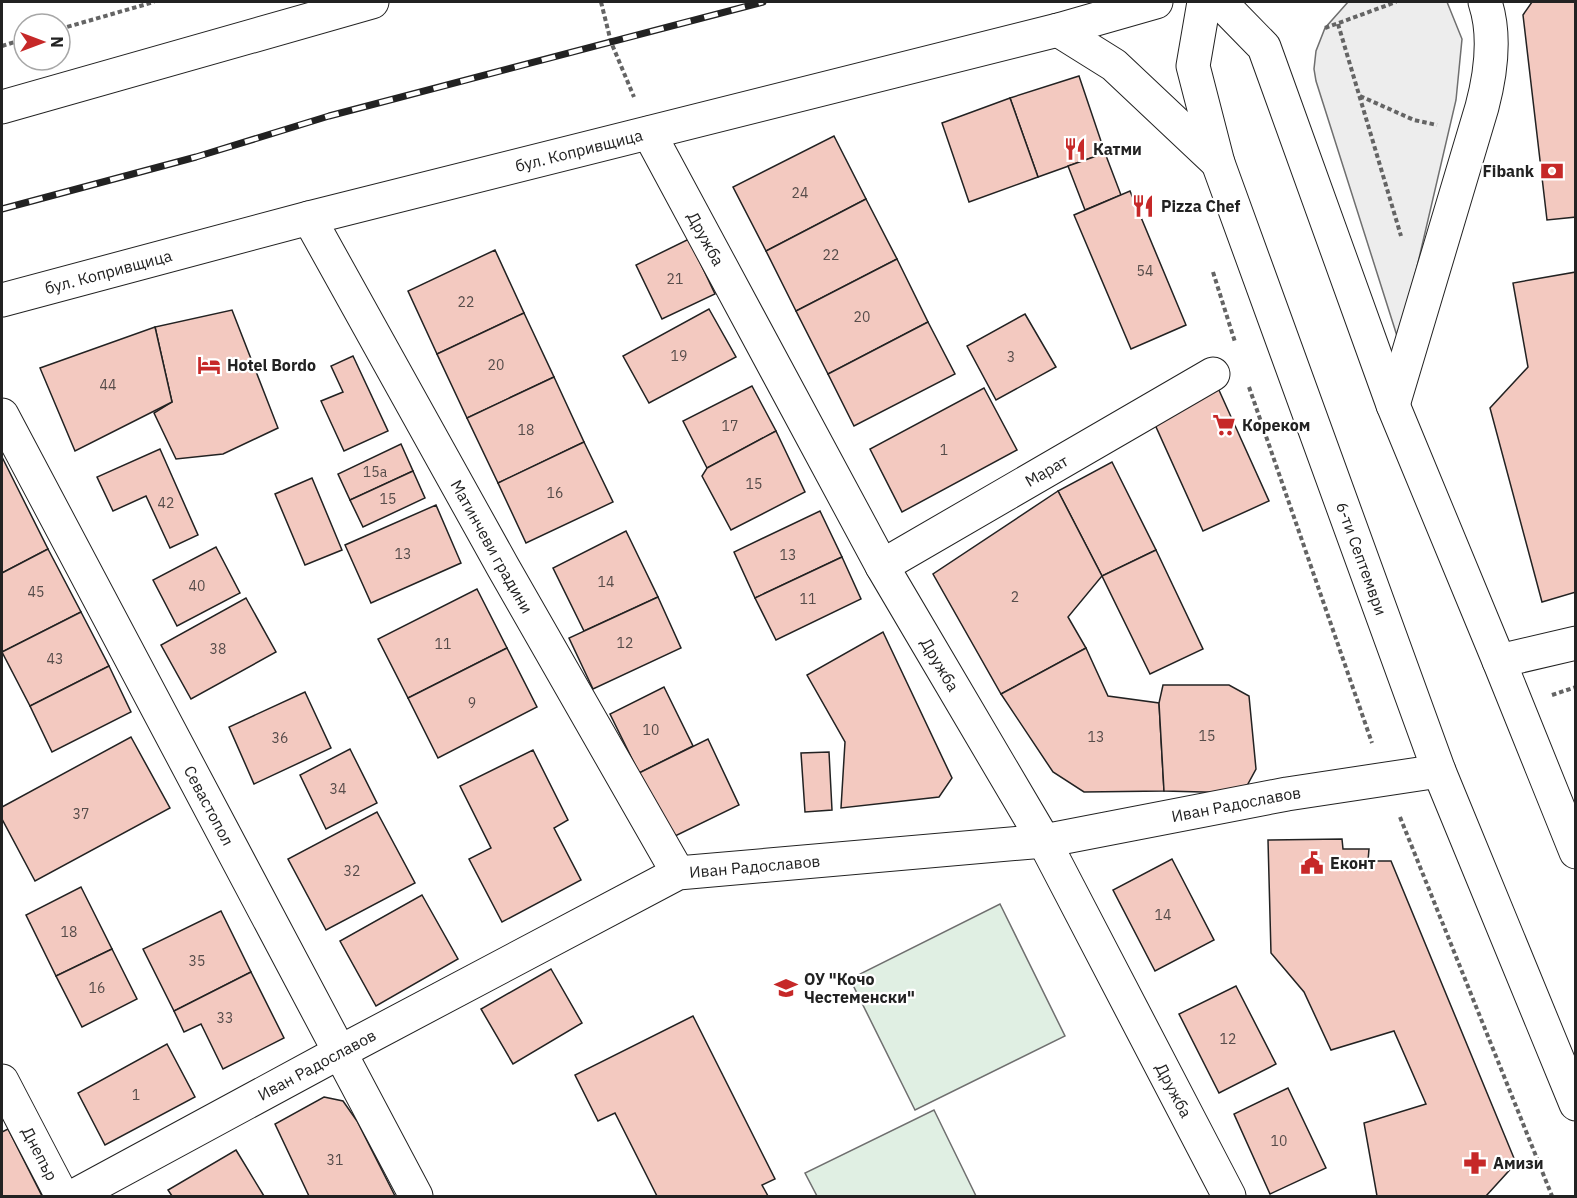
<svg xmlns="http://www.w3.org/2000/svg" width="1577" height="1198" viewBox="0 0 1577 1198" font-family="'IBM Plex Sans',sans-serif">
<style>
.green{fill:#e0efe3;stroke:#6f6f6f;stroke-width:1.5}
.parking{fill:#ededed;stroke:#6f6f6f;stroke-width:1.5}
.building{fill:#f3c9c0;stroke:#222;stroke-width:1.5}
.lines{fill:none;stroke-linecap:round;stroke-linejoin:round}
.minor-casing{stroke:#222;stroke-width:35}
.major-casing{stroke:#222;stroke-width:35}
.path{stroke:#646464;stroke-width:4;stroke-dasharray:4.5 3;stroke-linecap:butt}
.minor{stroke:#fff;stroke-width:33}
.major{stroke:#fff;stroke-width:33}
.rail-casing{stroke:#222;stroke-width:7}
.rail{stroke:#fff;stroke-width:4.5;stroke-dasharray:14;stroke-linecap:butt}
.labels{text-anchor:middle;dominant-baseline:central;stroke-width:4.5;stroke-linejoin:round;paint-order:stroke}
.number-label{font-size:14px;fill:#564c4a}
.poi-label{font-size:16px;font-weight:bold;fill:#222;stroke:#fff;text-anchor:start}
.street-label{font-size:16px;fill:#222;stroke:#fff}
</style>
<rect width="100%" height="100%" fill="#fff"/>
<!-- green -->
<g class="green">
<path d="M1000,904L1065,1036L915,1110L850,979Z"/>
<path d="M934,1110L976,1196H817L805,1173Z"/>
</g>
<!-- parking -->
<path class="parking" d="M1348,2H1447L1462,39L1456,100L1417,267L1398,339L1316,81L1314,69L1316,51L1325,28Z"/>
<!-- building -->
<g class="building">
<path d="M1532,2H1576V217L1547,220L1523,15Z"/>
<path d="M1079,76L1105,153L1038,177L1010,98Z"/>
<path d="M1010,98L1038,177L969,202L942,123Z"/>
<path d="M834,136L866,199L766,251L733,187Z"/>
<path d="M1105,153L1121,195L1085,210L1068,166Z"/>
<path d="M1130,191L1186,325L1131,349L1074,215Z"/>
<path d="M866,199L897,259L796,311L766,251Z"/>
<path d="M689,239L715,294L662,319L636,265Z"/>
<path d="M495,250L524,313L437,354L408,291Z"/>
<path d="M897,259L928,322L828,374L796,311Z"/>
<path d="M1576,272V592L1542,602L1490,408L1528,367L1513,283Z"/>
<path d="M709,309L736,357L649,403L623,356Z"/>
<path d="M232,310L278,428L223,454L176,459L154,413L172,402L155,327Z"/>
<path d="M524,313L554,377L467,418L437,354Z"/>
<path d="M1025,314L1056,367L996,400L967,346Z"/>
<path d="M928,322L955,374L854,426L828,374Z"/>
<path d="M155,327L172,402L75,451L40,368Z"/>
<path d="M353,356L388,431L344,451L321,401L343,392L331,366Z"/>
<path d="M554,377L584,442L498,483L467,418Z"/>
<path d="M752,386L776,431L707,468L683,421Z"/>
<path d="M984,388L1017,450L902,512L870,449Z"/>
<path d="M1218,388L1269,501L1203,531L1152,418Z"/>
<path d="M776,431L805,492L731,530L702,476L707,468Z"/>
<path d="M584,442L613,502L526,543L498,483Z"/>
<path d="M401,444L413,471L350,500L338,474Z"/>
<path d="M160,449L198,535L170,548L146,496L113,511L97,477Z"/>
<path d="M2,457L48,549L2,573Z"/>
<path d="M1112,462L1156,550L1102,576L1058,491Z"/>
<path d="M413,471L425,498L363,527L350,500Z"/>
<path d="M312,478L342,550L305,565L275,494Z"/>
<path d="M1058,491L1102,576L1068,617L1086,648L1001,694L933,574Z"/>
<path d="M436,505L461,563L371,603L345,545Z"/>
<path d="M820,511L842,557L755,598L734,552Z"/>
<path d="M626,531L658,597L584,631L553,568Z"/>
<path d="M216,547L240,593L177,626L153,580Z"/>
<path d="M48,549L81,612L2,652V573Z"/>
<path d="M1156,550L1203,649L1150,674L1102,576Z"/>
<path d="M842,557L861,599L776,640L755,598Z"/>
<path d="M477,589L507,648L408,698L378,639Z"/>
<path d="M658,597L681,648L593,689L569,638Z"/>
<path d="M246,598L276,652L191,699L161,645Z"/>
<path d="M81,612L109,666L30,706L2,652Z"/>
<path d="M883,632L952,778L939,797L841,808L845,742L807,675Z"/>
<path d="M507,648L537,707L438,758L408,698Z"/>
<path d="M1086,648L1108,696L1159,703L1164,791L1084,792L1053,772L1001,694Z"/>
<path d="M109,666L131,712L52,752L30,706Z"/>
<path d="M1163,685H1229L1249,696L1256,769L1243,793L1164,791L1159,703Z"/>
<path d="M664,687L693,746L639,773L610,714Z"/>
<path d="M305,692L331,748L254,784L229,727Z"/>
<path d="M131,737L170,808L35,881L2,819V807Z"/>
<path d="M708,739L739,805L671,838L639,773Z"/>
<path d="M350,749L377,803L326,829L300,775Z"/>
<path d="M533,750L568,820L554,828L581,880L502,922L469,859L491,848L460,786Z"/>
<path d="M829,752L832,810L805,812L801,753Z"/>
<path d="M377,812L415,883L326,930L288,859Z"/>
<path d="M1342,839L1343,849H1369L1368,861H1391L1516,1163L1486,1196H1377L1364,1123L1426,1104L1394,1031L1331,1050L1304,992L1271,953L1268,840Z"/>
<path d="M1172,859L1214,940L1155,971L1113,890Z"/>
<path d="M81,887L112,949L56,976L26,915Z"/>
<path d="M422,895L458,959L376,1006L340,941Z"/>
<path d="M221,911L251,972L174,1011L143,949Z"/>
<path d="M112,949L137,999L82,1027L56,976Z"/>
<path d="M551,969L582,1023L513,1064L481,1009Z"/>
<path d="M251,972L284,1038L223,1069L201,1024L184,1032L174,1011Z"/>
<path d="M1236,986L1276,1064L1219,1093L1179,1014Z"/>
<path d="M693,1016L775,1179L762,1185L768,1196H657L615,1113L598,1121L575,1075Z"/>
<path d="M167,1044L195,1097L105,1145L78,1093Z"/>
<path d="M1288,1088L1326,1168L1270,1194L1234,1114Z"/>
<path d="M324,1097L343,1101L357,1121L395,1196H309L275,1124Z"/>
<path d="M8,1129L42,1196H2V1132Z"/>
<path d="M236,1150L264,1196H172L168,1190Z"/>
</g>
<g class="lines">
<!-- minor casing -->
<g class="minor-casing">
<g id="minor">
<path id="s1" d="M649,133L882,566L1044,841L1229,1196"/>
<path id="s2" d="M309,218L503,567L678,873"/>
<path d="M1393,405L1482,107C1491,73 1496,35 1485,2"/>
<path id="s3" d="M2,415L416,1196"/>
<path id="s4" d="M882,566L1213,374"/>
<path d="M1499,661L1576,643"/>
<path id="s5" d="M2,1081L62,1196"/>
<path id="s6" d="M74,1196L340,1052L678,873L1044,841L1287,794L1439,771"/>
</g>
</g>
<!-- major casing -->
<g class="major-casing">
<g id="major">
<path id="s7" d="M1204,2L1193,66L1218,163L1439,771L1576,1104"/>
<path d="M1220,2L1264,47L1393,405L1499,661L1576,852"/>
<path d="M1058,30L1114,65L1218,163"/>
<path d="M2,107L372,2"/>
<path id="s8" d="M2,300L309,218L1058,30L1156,2"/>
</g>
</g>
<!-- path -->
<g class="path">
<path d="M601,2L611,42L634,97"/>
<path d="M1338,24L1401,236"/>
<path d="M1325,28L1396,2"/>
<path d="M60,29L154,2"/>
<path d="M2,46L24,39"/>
<path d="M1360,96L1414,120L1437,125"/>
<path d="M1213,272L1235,342"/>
<path d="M1249,387L1372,743"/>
<path d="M1552,695L1576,687"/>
<path d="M1400,817L1552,1196"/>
</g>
<!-- minor -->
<use href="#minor" class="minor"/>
<!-- major -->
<use href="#major" class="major"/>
<!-- rail casing -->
<g class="rail-casing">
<path id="rail" d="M2,209L196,157L329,116L763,2"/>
</g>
<!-- rail -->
<use href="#rail" class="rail"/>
</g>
<!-- icons -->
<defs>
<g id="restaurant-bare" transform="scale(1.8)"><path d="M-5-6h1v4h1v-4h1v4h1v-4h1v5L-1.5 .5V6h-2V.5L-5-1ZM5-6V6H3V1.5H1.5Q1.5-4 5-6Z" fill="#c62828" stroke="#fff" stroke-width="2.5" paint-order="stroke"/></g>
<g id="bank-bare" transform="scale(1.8)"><path d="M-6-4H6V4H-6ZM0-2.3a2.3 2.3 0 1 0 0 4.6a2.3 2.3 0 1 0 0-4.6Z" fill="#c62828" stroke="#fff" stroke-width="2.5" paint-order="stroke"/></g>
<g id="hotel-bare" transform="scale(1.8)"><path d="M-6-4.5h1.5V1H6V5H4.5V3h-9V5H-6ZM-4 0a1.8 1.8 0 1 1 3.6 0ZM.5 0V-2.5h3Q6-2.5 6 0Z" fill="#c62828" stroke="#fff" stroke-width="2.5" paint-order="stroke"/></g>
<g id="supermarket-bare" transform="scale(1.8)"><path d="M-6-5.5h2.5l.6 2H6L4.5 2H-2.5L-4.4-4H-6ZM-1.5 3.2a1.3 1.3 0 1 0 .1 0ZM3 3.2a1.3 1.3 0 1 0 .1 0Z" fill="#c62828" stroke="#fff" stroke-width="2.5" paint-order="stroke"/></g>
<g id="civic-bare" transform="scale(1.8)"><path d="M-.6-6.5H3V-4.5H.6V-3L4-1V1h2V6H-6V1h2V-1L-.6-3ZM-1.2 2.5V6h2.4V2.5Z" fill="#c62828" stroke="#fff" stroke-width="2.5" paint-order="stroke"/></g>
<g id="school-bare" transform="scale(1.8)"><path d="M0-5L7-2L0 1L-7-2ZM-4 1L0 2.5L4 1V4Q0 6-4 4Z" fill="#c62828" stroke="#fff" stroke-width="2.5" paint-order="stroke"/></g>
<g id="pharmacy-bare" transform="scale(1.8)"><path d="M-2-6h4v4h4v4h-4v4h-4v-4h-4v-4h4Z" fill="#c62828" stroke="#fff" stroke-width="2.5" paint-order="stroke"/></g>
</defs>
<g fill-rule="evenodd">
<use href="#restaurant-bare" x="1075" y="149"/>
<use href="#bank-bare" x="1552" y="171"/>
<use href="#restaurant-bare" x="1143" y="206"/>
<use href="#hotel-bare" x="209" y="365"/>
<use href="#supermarket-bare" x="1224" y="425"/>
<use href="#civic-bare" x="1312" y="863"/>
<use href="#school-bare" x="786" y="988"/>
<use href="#pharmacy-bare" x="1475" y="1163"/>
</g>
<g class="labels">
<!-- number labels -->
<g class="number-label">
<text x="800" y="193">24</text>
<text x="831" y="255">22</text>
<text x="1145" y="271">54</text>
<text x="675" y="279">21</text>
<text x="466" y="302">22</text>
<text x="862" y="317">20</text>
<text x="679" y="356">19</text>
<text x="1011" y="357">3</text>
<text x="496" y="365">20</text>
<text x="108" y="385">44</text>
<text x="730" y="426">17</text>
<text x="526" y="430">18</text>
<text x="944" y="450">1</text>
<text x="375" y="472">15a</text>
<text x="754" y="484">15</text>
<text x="555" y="493">16</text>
<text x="388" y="499">15</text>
<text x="166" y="503">42</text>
<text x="403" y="554">13</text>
<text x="788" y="555">13</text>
<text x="606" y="582">14</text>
<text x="197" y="586">40</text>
<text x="36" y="592">45</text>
<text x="1015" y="597">2</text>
<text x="808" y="599">11</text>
<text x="625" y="643">12</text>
<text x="443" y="644">11</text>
<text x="218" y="649">38</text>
<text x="55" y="659">43</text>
<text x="472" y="703">9</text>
<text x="651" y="730">10</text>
<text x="1207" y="736">15</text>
<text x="1096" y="737">13</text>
<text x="280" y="738">36</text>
<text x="338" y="789">34</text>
<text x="81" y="814">37</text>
<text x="352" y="871">32</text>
<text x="1163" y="915">14</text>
<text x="69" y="932">18</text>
<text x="197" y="961">35</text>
<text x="97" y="988">16</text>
<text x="225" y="1018">33</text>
<text x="1228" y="1039">12</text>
<text x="136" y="1095">1</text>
<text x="1279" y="1141">10</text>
<text x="335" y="1160">31</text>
</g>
<!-- poi labels -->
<g class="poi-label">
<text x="1093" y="149">Катми</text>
<text x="1534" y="171" text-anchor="end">Fibank</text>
<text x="1161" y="206">Pizza Chef</text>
<text x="227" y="365">Hotel Bordo</text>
<text x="1242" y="425">Кореком</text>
<text x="1330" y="863">Еконт</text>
<text x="804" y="979">ОУ "Кочо<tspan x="804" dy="18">Честеменски"</tspan></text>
<text x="1493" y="1163">Амизи</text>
</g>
<!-- street labels -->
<g class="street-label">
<text stroke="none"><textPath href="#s8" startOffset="596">бул. Копривщица</textPath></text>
<text stroke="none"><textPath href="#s1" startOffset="120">Дружба</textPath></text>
<text stroke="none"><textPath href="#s8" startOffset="110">бул. Копривщица</textPath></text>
<text stroke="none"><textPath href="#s4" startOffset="190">Марат</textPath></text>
<text stroke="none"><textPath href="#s2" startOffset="376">Матинчеви градини</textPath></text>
<text stroke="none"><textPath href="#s7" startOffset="586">6-ти Септември</textPath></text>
<text stroke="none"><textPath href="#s1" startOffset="606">Дружба</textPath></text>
<text stroke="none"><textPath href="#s6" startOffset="1248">Иван Радославов</textPath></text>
<text stroke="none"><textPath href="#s3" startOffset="442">Севастопол</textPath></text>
<text stroke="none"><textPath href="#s6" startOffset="762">Иван Радославов</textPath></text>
<text stroke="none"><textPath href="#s6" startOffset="276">Иван Радославов</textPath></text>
<text stroke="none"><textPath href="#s1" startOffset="1092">Дружба</textPath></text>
<text stroke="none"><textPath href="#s5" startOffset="82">Днепър</textPath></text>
</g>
</g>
<!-- border -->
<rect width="1577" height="1198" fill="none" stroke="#222222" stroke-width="6"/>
<!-- north arrow -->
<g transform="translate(42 42) rotate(90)"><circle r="28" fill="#ffffff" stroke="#a7a7a7" stroke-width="1.5"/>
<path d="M0-4.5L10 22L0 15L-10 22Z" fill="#c62828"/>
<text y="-9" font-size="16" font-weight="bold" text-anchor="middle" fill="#222222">N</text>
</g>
</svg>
